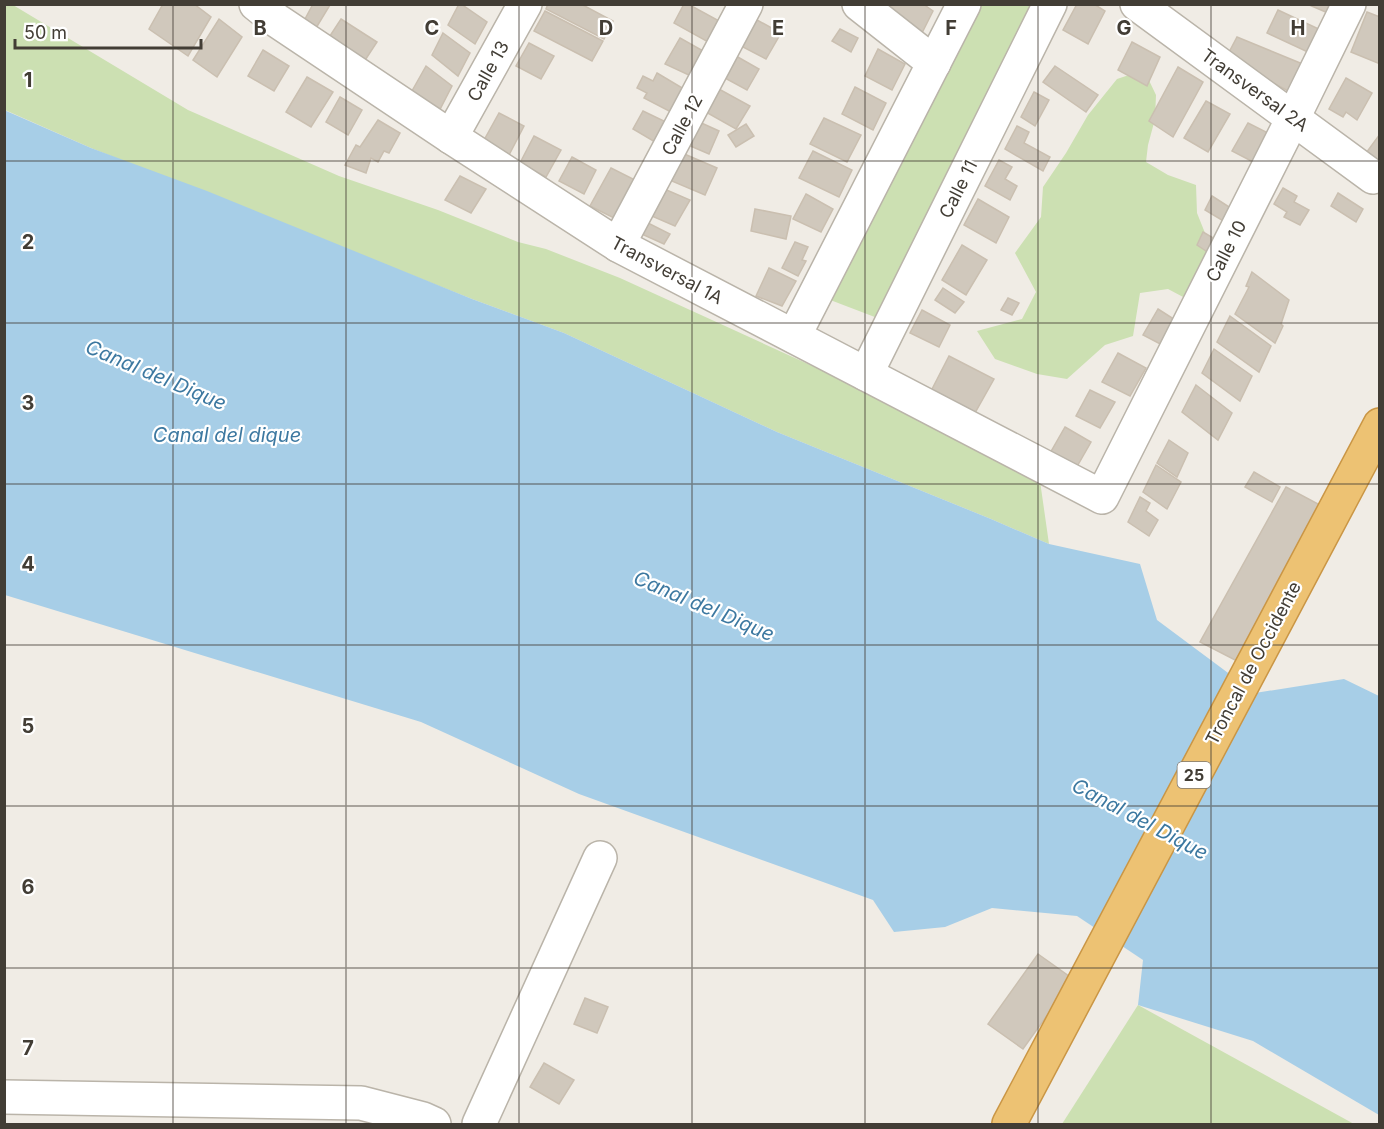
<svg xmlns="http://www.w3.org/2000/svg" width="1384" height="1129" viewBox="0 0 1384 1129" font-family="Inter,sans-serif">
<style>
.green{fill:#cce0b2}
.water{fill:#a7cee7}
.building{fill:#d0c8bc;stroke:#cabfb0;stroke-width:1.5}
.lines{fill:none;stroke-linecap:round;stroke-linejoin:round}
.minor-casing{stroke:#bab4a9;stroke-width:36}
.highway-casing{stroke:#ca9645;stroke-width:36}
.minor{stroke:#fff;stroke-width:33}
.highway{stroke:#edc273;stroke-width:33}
.grid{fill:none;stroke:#423d35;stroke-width:1.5;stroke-opacity:0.55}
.labels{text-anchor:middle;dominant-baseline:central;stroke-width:4.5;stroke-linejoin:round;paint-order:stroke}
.shield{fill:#fff;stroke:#7b7772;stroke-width:1.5}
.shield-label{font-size:16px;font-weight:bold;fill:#423d35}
.street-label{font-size:18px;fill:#423d35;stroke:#fff}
.water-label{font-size:20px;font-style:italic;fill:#3c78a0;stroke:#fff}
.grid-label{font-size:20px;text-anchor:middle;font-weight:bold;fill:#423d35;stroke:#fff;stroke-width:4.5;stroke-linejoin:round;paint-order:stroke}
</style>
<rect width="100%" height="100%" fill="#f0ece5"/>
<!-- green -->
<g class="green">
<path d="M5,5H13L188,110L339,176L438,210L518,242L546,249L620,278L876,395L1040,481L1049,544L991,519L777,432L564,333L472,299L91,148L5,110Z"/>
<path d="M975,5H1042L880,319L825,298Z"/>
<path d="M1144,70L1156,95L1155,119L1148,145L1146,162L1168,175L1196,185L1197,213L1209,243L1215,272L1185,298L1168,289L1140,293L1133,336L1105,345L1067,379L1037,374L995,359L977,331L1022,319L1036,292L1015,253L1041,217L1043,187L1066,153L1088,115L1117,79Z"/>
<path d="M1138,1005L1354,1124H1062Z"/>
</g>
<!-- water -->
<path class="water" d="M4,110L91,148L207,191L472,299L564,333L777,432L991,519L1049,544L1140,564L1157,620L1255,693L1344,679L1379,696V1115L1253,1041L1138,1005L1143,960L1077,916L992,908L945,927L894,932L873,900L579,794L421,722L5,595Z"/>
<!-- building -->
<g class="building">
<path d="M163,4H194L211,17L188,56L149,29Z"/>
<path d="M313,4L330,5L316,28L305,19Z"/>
<path d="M459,4H461L487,22L475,44L448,25Z"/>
<path d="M548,4H581L613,21L604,39L546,9Z"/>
<path d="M684,4H688L721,22L710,43L674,23Z"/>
<path d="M878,4H923L933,11L921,35Z"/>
<path d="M1077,4H1094L1105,11L1088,44L1063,30Z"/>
<path d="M1307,4H1333L1328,13Z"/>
<path d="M1278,10L1321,30L1310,53L1267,33Z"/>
<path d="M545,11L603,41L592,61L534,31Z"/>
<path d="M1367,12L1380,17V64L1351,52Z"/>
<path d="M219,19L242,37L217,77L193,60Z"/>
<path d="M341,19L377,42L358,71L322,48Z"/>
<path d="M757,20L781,33L766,59L741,46Z"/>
<path d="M840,29L858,38L851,52L832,41Z"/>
<path d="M443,33L470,53L458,76L432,55Z"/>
<path d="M1237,37L1305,65L1292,93L1226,58Z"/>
<path d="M680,38L705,52L691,76L665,64Z"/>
<path d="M1132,42L1160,57L1147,86L1118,70Z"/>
<path d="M529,43L554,56L541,79L516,66Z"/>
<path d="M878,49L905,64L892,90L865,76Z"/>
<path d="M263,50L289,66L274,91L248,76Z"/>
<path d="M736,56L759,69L747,90L723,77Z"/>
<path d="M426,66L452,86L435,119L408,98Z"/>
<path d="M1055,66L1098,95L1086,112L1043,82Z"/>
<path d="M1178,67L1203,82L1173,137L1149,121Z"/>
<path d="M657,73L684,89L671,112L644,98L647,93L637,88L643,76L653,81Z"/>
<path d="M307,77L333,92L311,127L286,112Z"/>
<path d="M1346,78L1372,93L1357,120L1346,112L1343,117L1329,109Z"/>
<path d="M855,87L886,103L873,130L842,114Z"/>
<path d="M717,88L750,106L736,129L704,111Z"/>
<path d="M1034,92L1049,100L1035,126L1021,117Z"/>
<path d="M340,97L362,110L348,135L326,122Z"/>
<path d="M1206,101L1230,114L1208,152L1184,138Z"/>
<path d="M643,111L666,122L655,142L633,129Z"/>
<path d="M499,113L524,126L509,155L483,142Z"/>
<path d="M824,118L861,135L847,162L810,144Z"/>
<path d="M378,120L400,133L389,153L384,151L378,162L371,158L366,173L345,165L356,145L360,147Z"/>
<path d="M697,121L719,131L709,154L686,144Z"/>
<path d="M1248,123L1274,136L1257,164L1232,151Z"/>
<path d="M746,124L754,136L736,147L728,135Z"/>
<path d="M1017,126L1029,132L1024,143L1050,157L1043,171L1005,149Z"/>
<path d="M1380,134V163L1366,153Z"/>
<path d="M534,136L561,150L546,177L520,163Z"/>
<path d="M813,151L852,170L839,197L799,178Z"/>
<path d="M682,153L717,168L705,195L667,179Z"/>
<path d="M572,157L596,170L584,194L559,181Z"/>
<path d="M999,160L1012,167L1005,179L1017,186L1010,200L985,186Z"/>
<path d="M611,168L641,183L620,221L590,206Z"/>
<path d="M460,176L486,189L471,213L445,200Z"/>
<path d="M662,188L690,200L675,226L647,214Z"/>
<path d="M1283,188L1297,196L1294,202L1309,210L1300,225L1284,217L1287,212L1274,204Z"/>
<path d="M1338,193L1363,209L1356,222L1331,206Z"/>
<path d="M806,194L833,209L821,232L793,219Z"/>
<path d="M1212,196L1237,212L1230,225L1205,210Z"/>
<path d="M978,199L1009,217L996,243L964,225Z"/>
<path d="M755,209L791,216L786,239L751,231Z"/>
<path d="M644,221L670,234L664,244L637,232Z"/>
<path d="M1203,232L1215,239L1209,253L1197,245Z"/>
<path d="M795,242L808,247L802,260L806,261L798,276L782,268Z"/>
<path d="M962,245L987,260L966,295L942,280Z"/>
<path d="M769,268L796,281L782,306L756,296Z"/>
<path d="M1252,272L1289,300L1281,324L1283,326L1275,343L1235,314L1249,287L1246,286Z"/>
<path d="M943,288L964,302L955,313L935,300Z"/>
<path d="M1008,298L1019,303L1012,315L1001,310Z"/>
<path d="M1158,309L1180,323L1166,347L1143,335Z"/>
<path d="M922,310L950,325L939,347L910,333Z"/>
<path d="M1230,316L1271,346L1259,372L1217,342Z"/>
<path d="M1214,349L1252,376L1240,401L1202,373Z"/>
<path d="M1118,353L1146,368L1130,396L1102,382Z"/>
<path d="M949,356L994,379L971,420L927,399Z"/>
<path d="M1196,385L1232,413L1218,440L1182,412Z"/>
<path d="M1090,390L1115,402L1100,428L1076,416Z"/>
<path d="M1065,427L1091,442L1075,470L1049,455Z"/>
<path d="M1169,440L1188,453L1177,477L1157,463Z"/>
<path d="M1156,465L1181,482L1167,509L1143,492Z"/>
<path d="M1254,472L1280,487L1272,502L1245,487Z"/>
<path d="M1286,487L1320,505L1277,582L1279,584L1237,661L1200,642Z"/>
<path d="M1140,497L1150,503L1146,511L1158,520L1149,536L1128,522Z"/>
<path d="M1038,954L1073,979L1023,1049L988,1024Z"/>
<path d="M585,998L608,1007L597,1033L574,1024Z"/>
<path d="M544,1063L574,1080L559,1104L530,1087Z"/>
</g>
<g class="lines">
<!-- minor casing -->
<g class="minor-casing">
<g id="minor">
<path d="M256,4L276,20L451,137L618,245L1102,497L1293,118L1349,4"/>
<path d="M859,4L934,63"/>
<path d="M1137,4L1373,177"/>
<path d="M451,137L525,4"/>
<path d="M618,245L746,4"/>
<path d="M794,336L964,4"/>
<path d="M866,374L1050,4"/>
<path d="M4,1097L361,1103L423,1119L434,1124"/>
<path d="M479,1124L600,858"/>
</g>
</g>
<!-- highway casing -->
<g class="highway-casing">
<path id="highway" d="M1009,1124L1380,425"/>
</g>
<!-- minor -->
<use href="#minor" class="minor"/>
<!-- highway -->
<use href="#highway" class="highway"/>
</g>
<!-- grid -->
<path class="grid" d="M173,4V1124M346,4V1124M519,4V1124M692,4V1124M865,4V1124M1038,4V1124M1211,4V1124M4,161H1380M4,323H1380M4,484H1380M4,645H1380M4,806H1380M4,968H1380"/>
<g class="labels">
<!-- shield labels -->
<rect class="shield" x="1177.5" y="762" width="33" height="26" rx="4.5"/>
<g class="shield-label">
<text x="1194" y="775">25</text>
</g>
<!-- street labels -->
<g class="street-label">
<text transform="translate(488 71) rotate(-61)">Calle 13</text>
<text transform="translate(1255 90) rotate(36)">Transversal 2A</text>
<text transform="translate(682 125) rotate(-62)">Calle 12</text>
<text transform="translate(958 189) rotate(-63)">Calle 11</text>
<text transform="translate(1226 251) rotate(-63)">Calle 10</text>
<text transform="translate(667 270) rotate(28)">Transversal 1A</text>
<text transform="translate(1253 663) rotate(-62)">Troncal de Occidente</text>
</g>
<!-- water labels -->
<g class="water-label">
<text transform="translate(156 375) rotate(23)">Canal del Dique</text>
<text x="227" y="435">Canal del dique</text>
<text transform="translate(704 606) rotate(23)">Canal del Dique</text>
<text transform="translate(1140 819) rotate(28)">Canal del Dique</text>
</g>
</g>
<g class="grid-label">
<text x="260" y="35">B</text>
<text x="432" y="35">C</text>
<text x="606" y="35">D</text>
<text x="778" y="35">E</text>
<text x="951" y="35">F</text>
<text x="1124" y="35">G</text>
<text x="1298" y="35">H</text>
<text x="28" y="87">1</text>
<text x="28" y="249">2</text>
<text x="28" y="410">3</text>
<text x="28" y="571">4</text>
<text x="28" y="733">5</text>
<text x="28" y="894">6</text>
<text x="28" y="1055">7</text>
</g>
<!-- border -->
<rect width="1384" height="1129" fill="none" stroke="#423d35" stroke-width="12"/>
<!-- scale -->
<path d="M15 39v9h186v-9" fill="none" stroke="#423d35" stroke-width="3"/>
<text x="24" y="39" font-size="18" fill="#423d35" stroke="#ffffff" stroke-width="4.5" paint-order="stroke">50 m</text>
</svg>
